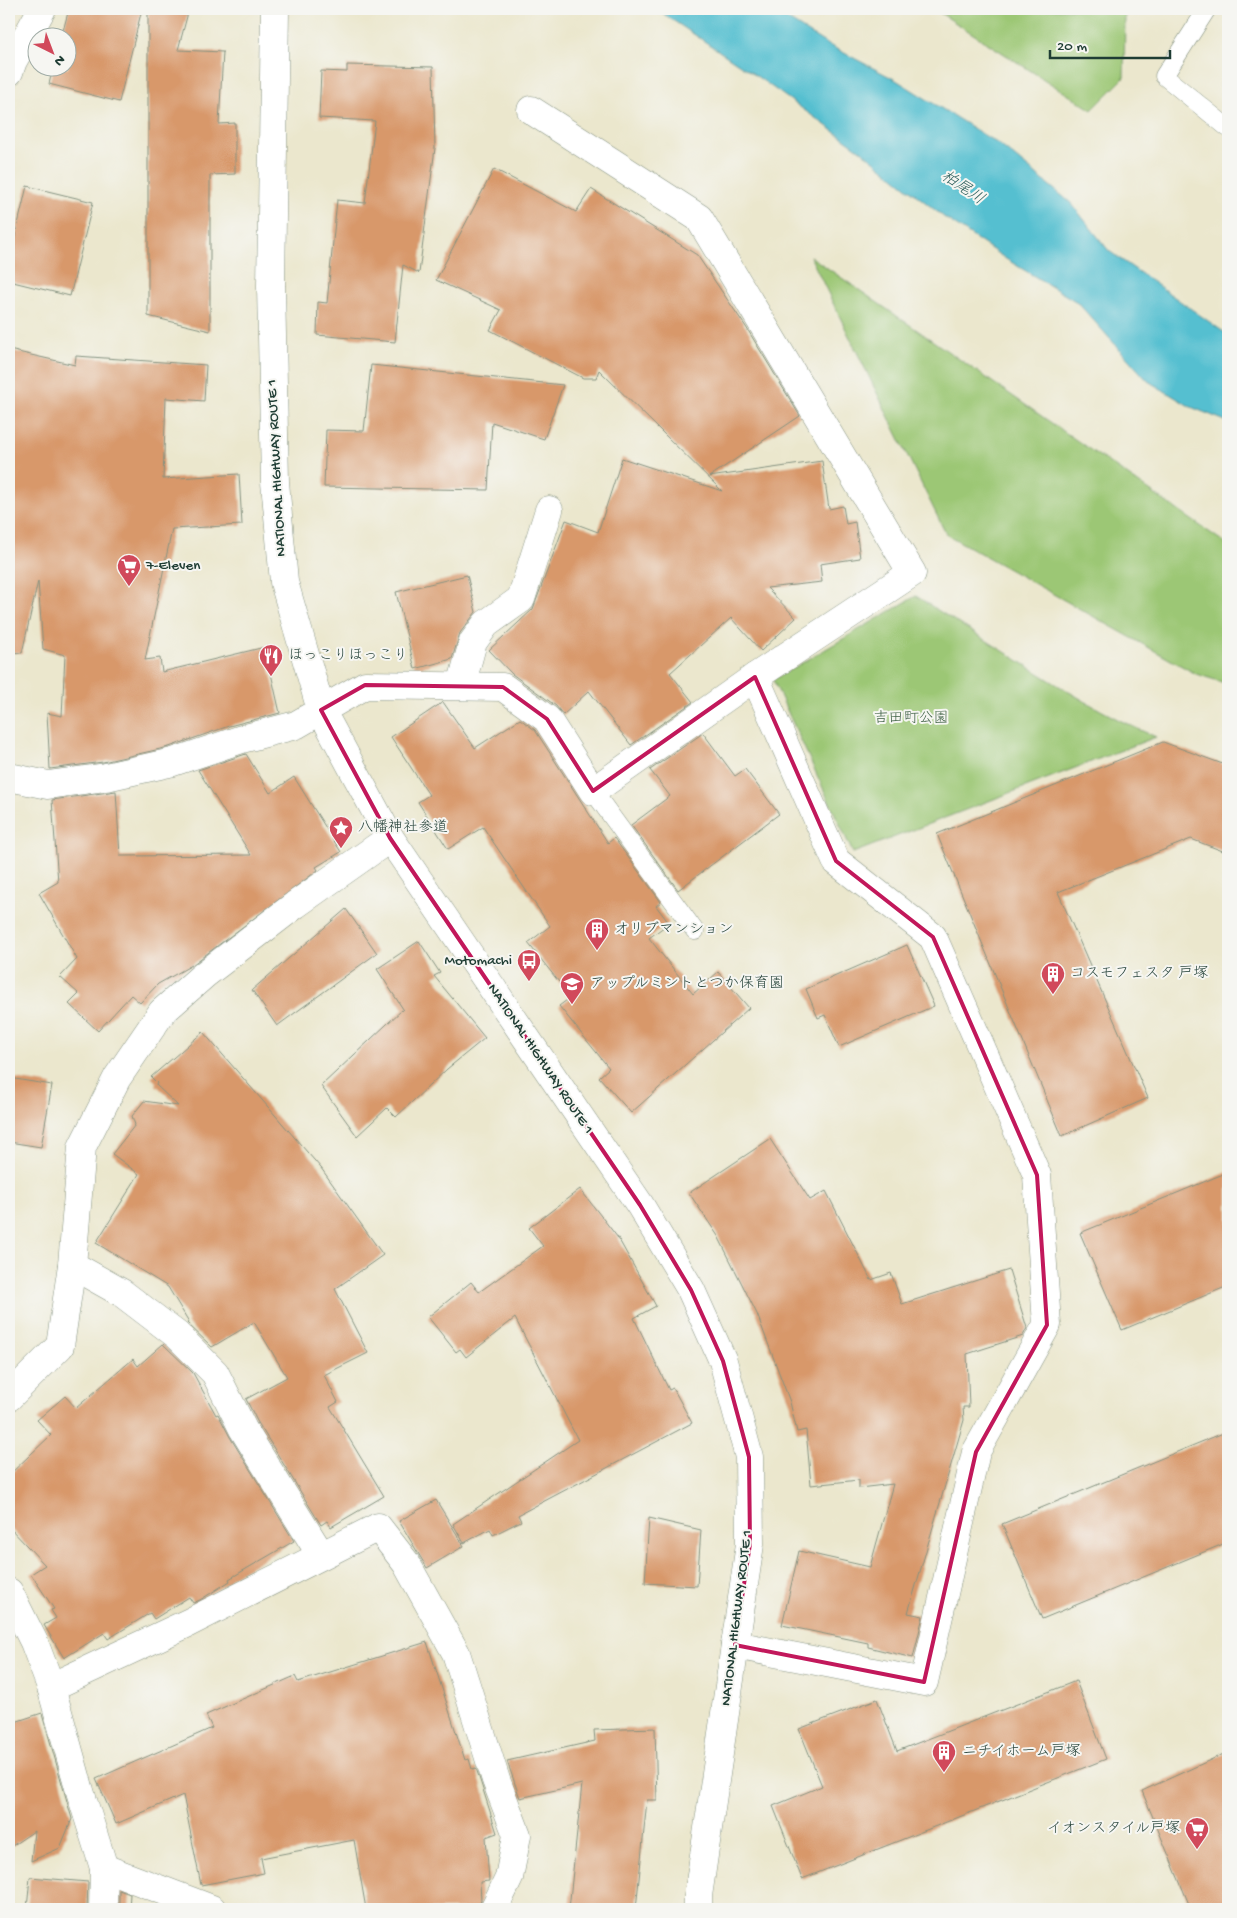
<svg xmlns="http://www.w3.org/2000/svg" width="1237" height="1918" viewBox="0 0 1237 1918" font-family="'Gochi Hand','Klee One',sans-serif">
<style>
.green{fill:#9cc775;stroke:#5e8254}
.water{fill:#54bfd0;stroke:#3a7e82}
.building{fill:#d8986b}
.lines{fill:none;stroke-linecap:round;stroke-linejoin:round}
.lane-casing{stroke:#859280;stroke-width:19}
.street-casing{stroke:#859280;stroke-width:29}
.highway-casing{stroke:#859280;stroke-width:29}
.lane{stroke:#fff;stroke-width:18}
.street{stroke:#fff;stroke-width:28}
.highway{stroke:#fff;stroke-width:28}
.marked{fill:none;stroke:#c2185b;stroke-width:4;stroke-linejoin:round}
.labels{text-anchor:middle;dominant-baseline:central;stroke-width:4;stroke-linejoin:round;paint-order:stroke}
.street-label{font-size:15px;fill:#1f3d34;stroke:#f6f6f2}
.poi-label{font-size:15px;fill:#1f3d34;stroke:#f6f6f2;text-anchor:start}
.park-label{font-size:15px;fill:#3e6044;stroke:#f6f6f2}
.water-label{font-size:16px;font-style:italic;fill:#2c5e5b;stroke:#f6f6f2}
</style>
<rect width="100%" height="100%" fill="#f6f6f2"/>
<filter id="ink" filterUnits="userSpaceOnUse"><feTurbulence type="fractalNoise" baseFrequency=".02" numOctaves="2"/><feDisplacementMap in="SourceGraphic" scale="10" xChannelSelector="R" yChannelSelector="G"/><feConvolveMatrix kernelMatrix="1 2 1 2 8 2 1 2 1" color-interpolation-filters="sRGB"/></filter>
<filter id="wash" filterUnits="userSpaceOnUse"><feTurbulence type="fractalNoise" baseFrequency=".0096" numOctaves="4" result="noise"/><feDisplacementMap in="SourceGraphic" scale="20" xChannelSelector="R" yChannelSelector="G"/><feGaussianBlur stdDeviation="1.12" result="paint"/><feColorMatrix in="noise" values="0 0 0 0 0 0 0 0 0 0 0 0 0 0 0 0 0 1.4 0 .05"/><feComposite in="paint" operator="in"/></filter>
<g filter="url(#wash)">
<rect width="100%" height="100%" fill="#ebe7cd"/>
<!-- green -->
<g class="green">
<path d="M934,9H1130L1125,16L1124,78L1092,110Z"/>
<path d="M810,256L1228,545V684L1196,674L946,534Z"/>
<path d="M916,596C949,618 983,638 1016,659C1062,688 1106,716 1156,737L853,853L773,680Z"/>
</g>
<!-- water -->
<path class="water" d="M656,9H771L825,43L896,80L1000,145L1071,203L1109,251L1228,335V422L1191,407L1148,381L1077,302L1006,259L945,218L859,149L755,75Z"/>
<g id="blocks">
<!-- building -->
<g class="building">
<path d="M69,9H142L119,102L49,84L53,68H68V38H61Z"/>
<path d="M148,9H189L178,50L223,52L219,124L235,123V174L210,175V331L148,316Z"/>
<path d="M347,65L433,67L435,148L419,273L403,265L395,342L317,335L318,302L327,303L337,200L365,203L375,121L319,118L321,71L347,72Z"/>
<path d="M494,169L576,212L591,189L697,255L746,327L800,416L709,477L822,461L829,509L843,506L846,524L855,522L860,558L820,564L822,582L767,588L796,618L761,651L731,618L670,673L693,702L631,745L589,691L563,715L556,706L512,674L489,650L533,609L566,520L598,532L622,458L722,491L599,370L596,378H583L490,330L501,310L436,280Z"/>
<path d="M27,186L93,202L70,296L9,281V262Z"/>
<path d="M9,350L75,365L76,356L206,365L204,401L166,398L163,479L239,474L242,525L172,529L145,660L160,658L162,672L265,647L280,713L229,726L169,747L103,762L50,769L47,713L62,716L65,655L43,649L38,581L22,653L9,652Z"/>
<path d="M371,365L563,385L544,439L492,422L488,490L324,487L326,430L364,431Z"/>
<path d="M467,575L476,612L460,633L452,659L415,669L396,592Z"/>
<path d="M443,702L475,748L520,719L535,730L608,843L614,838L661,902L656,906L669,923L649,938L693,994L718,972L749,1008L631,1113L599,1077L609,1068L559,1006L571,997L528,943L550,926L483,827L448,849L418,802L429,795L391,737Z"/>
<path d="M703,733L735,776L745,769L779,814L678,890L631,825L670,796L650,770Z"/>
<path d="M1163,742L1228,766V853L1191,839L1058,892L1148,1098L1062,1136L937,834Z"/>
<path d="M246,754L270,793L294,777L341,852L316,867L318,870L192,965L158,984L140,1003L131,995L98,1031L69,1004L79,994L60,977L77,959L39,893L58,882L52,800L116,791L120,856L251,855L198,770Z"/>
<path d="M346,909L377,953L277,1026L252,990Z"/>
<path d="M419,941L440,973L434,976L485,1038L447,1069L396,1117L387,1108L357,1136L321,1086L403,1009L377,969Z"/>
<path d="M907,945L934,1006L839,1047L825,1015L818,1018L806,989Z"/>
<path d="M203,1032L321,1168L383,1255L335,1289L368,1353L324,1375L338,1402L330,1407L384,1496L331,1527L327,1521L321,1525L257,1421L246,1399L287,1377L254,1322L212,1347L187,1323L189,1322L168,1287L96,1243L139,1174L112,1154L135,1125L132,1116L144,1101L178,1106L156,1085L157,1083L151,1077Z"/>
<path d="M9,1078L52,1085L41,1147L9,1142Z"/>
<path d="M770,1139L810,1200L826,1191L871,1280L891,1273L902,1304L1009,1270L1027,1328L1023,1336L967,1354L969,1407H963L964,1420L908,1613L923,1616L913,1658L868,1647V1643L782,1625L799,1551L870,1567L893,1484L859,1488V1480L811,1485L806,1430L797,1432L790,1402L757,1314L718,1236L689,1193Z"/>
<path d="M1228,1172V1286L1122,1330L1080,1233Z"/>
<path d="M580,1189L618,1238L656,1306L634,1318L669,1390L673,1388L692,1423L518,1515L521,1521L493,1535L490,1529L464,1543L453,1524L578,1440L515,1318L466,1357L460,1349L456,1352L428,1317L471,1282L479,1292L543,1246L529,1228Z"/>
<path d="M163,1344L193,1373L216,1415L218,1414L230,1437L294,1541L229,1579L230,1581L200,1600L193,1603L189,1597L154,1619L150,1613L108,1639L104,1633L64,1658L44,1625L56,1618L51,1610L54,1609L31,1574L45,1565L9,1527V1475L51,1435L37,1420L65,1396L76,1408L133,1359L138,1366Z"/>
<path d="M1228,1431V1542L1042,1619L1002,1524Z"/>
<path d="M436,1500L464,1546L427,1568L399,1521Z"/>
<path d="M649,1518L701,1530L697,1586L645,1583Z"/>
<path d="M427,1642L465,1760L469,1759L472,1769L476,1768L497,1833L486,1837L489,1881L480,1882L481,1900L479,1909H366L354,1840L261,1858L264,1873L201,1885L183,1795L116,1824L96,1779L212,1728L206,1715L295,1676L298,1682Z"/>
<path d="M1076,1681L1106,1759L802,1879L773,1806L822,1786L799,1729L877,1699L897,1751Z"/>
<path d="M42,1713L72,1819L60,1848L31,1861L34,1831L9,1848V1724Z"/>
<path d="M655,1728L657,1800H647L636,1909H569L582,1784L520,1798L507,1761L595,1741L594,1730Z"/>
<path d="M1228,1752V1909H1191L1142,1791Z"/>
<path d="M30,1877L88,1882L87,1909H27Z"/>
<path d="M119,1890L130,1894L129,1909H119Z"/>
</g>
</g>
</g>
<g filter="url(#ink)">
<use href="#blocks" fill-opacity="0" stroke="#859280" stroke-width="1"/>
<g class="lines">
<!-- lane casing -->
<g class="lane-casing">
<g id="lane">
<path d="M1207,9L1164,76L1228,128"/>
<path d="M593,791L695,931"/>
</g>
</g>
<!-- street casing -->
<g class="street-casing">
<g id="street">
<path d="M9,72L13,61L42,9"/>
<path d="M461,686L473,642L486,624L521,599L549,510"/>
<path d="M9,777L48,785L106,777L173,762L242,739L296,725L365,685L503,687L547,719L593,791L755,677L912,573L699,218L531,110"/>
<path d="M72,1265L122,1293L177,1335L215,1373L243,1429L321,1555"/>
<path d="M9,1397L60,1346L72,1265L82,1147L117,1078L162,1012L204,975L295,905L390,838"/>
<path d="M9,1592L34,1642L51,1687L80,1791L104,1868L103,1909"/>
<path d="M735,1645L924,1682L976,1452L1047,1325L1037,1175L933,937L836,861L755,677"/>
<path d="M51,1687L188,1623L378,1527L406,1563L456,1653L496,1780L517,1835L509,1878L494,1909"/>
<path d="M104,1868L212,1909"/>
</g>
</g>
<!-- highway casing -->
<g class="highway-casing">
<path id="highway" d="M275,9L271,286L275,482L284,582L321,710L390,838L640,1205L691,1290L723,1361L749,1457L750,1544L698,1896V1909"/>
</g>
<!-- lane -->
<use href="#lane" class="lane"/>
<!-- street -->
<use href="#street" class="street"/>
<!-- highway -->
<use href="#highway" class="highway"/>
</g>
</g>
<!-- marked area -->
<path class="marked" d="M755,677L836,861L933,937L1037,1175L1047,1325L976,1452L924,1682L735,1645L750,1544L749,1457L723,1361L691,1290L640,1205L390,838L321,710L365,685L503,687L547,719L593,791Z"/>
<!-- icons -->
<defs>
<g id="supermarket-pin" transform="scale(1.25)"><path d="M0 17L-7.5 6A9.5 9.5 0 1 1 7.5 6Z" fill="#d1495b" stroke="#f6f6f2"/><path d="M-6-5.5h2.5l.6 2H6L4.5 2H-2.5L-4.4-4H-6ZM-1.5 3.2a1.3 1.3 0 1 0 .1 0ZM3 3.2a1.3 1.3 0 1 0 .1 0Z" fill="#fff"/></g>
<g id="restaurant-pin" transform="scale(1.25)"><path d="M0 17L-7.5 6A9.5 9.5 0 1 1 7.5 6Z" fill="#d1495b" stroke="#f6f6f2"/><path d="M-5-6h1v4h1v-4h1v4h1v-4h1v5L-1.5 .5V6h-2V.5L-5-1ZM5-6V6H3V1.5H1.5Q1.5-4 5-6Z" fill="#fff"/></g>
<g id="sight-pin" transform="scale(1.25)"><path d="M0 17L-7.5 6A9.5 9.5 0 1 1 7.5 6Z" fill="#d1495b" stroke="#f6f6f2"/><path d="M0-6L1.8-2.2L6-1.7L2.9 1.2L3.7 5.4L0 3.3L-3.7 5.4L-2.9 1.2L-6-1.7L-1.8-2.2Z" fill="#fff"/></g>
<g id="building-pin" transform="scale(1.25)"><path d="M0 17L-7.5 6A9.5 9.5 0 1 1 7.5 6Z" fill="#d1495b" stroke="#f6f6f2"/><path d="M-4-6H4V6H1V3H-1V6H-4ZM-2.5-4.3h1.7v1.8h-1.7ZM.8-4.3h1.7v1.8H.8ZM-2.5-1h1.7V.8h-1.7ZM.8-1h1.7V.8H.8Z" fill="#fff"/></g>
<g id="bus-pin" transform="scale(1.25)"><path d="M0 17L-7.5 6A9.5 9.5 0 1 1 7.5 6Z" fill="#d1495b" stroke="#f6f6f2"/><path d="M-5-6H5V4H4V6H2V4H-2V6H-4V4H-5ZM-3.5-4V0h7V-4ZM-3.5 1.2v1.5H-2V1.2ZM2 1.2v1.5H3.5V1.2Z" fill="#fff"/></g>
<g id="school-pin" transform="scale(1.25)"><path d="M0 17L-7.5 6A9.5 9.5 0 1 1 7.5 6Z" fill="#d1495b" stroke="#f6f6f2"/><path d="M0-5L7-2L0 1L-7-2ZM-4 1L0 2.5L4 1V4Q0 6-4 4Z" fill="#fff"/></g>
</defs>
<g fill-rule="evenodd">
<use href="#supermarket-pin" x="129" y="566"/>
<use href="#restaurant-pin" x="271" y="656"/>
<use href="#sight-pin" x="341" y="828"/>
<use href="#building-pin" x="597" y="930"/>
<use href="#bus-pin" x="529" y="961"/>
<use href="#building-pin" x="1053" y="974"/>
<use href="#school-pin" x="572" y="984"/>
<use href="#building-pin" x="944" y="1752"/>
<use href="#supermarket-pin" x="1197" y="1829"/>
</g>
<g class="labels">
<!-- street labels -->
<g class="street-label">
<text transform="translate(277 468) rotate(-93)">NATIONAL HIGHWAY ROUTE 1</text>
<text transform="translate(540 1059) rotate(56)">NATIONAL HIGHWAY ROUTE 1</text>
<text transform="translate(737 1618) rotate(-83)">NATIONAL HIGHWAY ROUTE 1</text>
</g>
<!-- poi labels -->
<g class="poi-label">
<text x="146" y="566">7-Eleven</text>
<text x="288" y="656">ほっこりほっこり</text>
<text x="358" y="828">八幡神社参道</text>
<text x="614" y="930">オリブマンション</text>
<text x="512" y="961" text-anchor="end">Motomachi</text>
<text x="1070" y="974">コスモフェスタ 戸塚</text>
<text x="590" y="984">アップルミントとつか保育園</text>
<text x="962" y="1752">ニチイホーム戸塚</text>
<text x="1180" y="1829" text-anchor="end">イオンスタイル戸塚</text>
</g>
<!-- park labels -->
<g class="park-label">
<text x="911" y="719">吉田町公園</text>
</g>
<!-- water labels -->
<g class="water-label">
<text transform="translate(962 189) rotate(34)">柏尾川</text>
</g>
</g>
<!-- margin -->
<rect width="1237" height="1918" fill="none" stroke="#f6f6f2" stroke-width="30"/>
<!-- north arrow -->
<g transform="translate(52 52) rotate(138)"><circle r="24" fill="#f6f6f2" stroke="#a0aca6"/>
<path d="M0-4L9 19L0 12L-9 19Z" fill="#d1495b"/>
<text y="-8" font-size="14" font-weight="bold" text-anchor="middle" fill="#1f3d34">N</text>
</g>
<!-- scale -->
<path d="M1050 50v8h120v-8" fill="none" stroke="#1f3d34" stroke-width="2.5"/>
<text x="1057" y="50" font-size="15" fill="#1f3d34" stroke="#f6f6f2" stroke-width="4" paint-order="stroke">20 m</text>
</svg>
